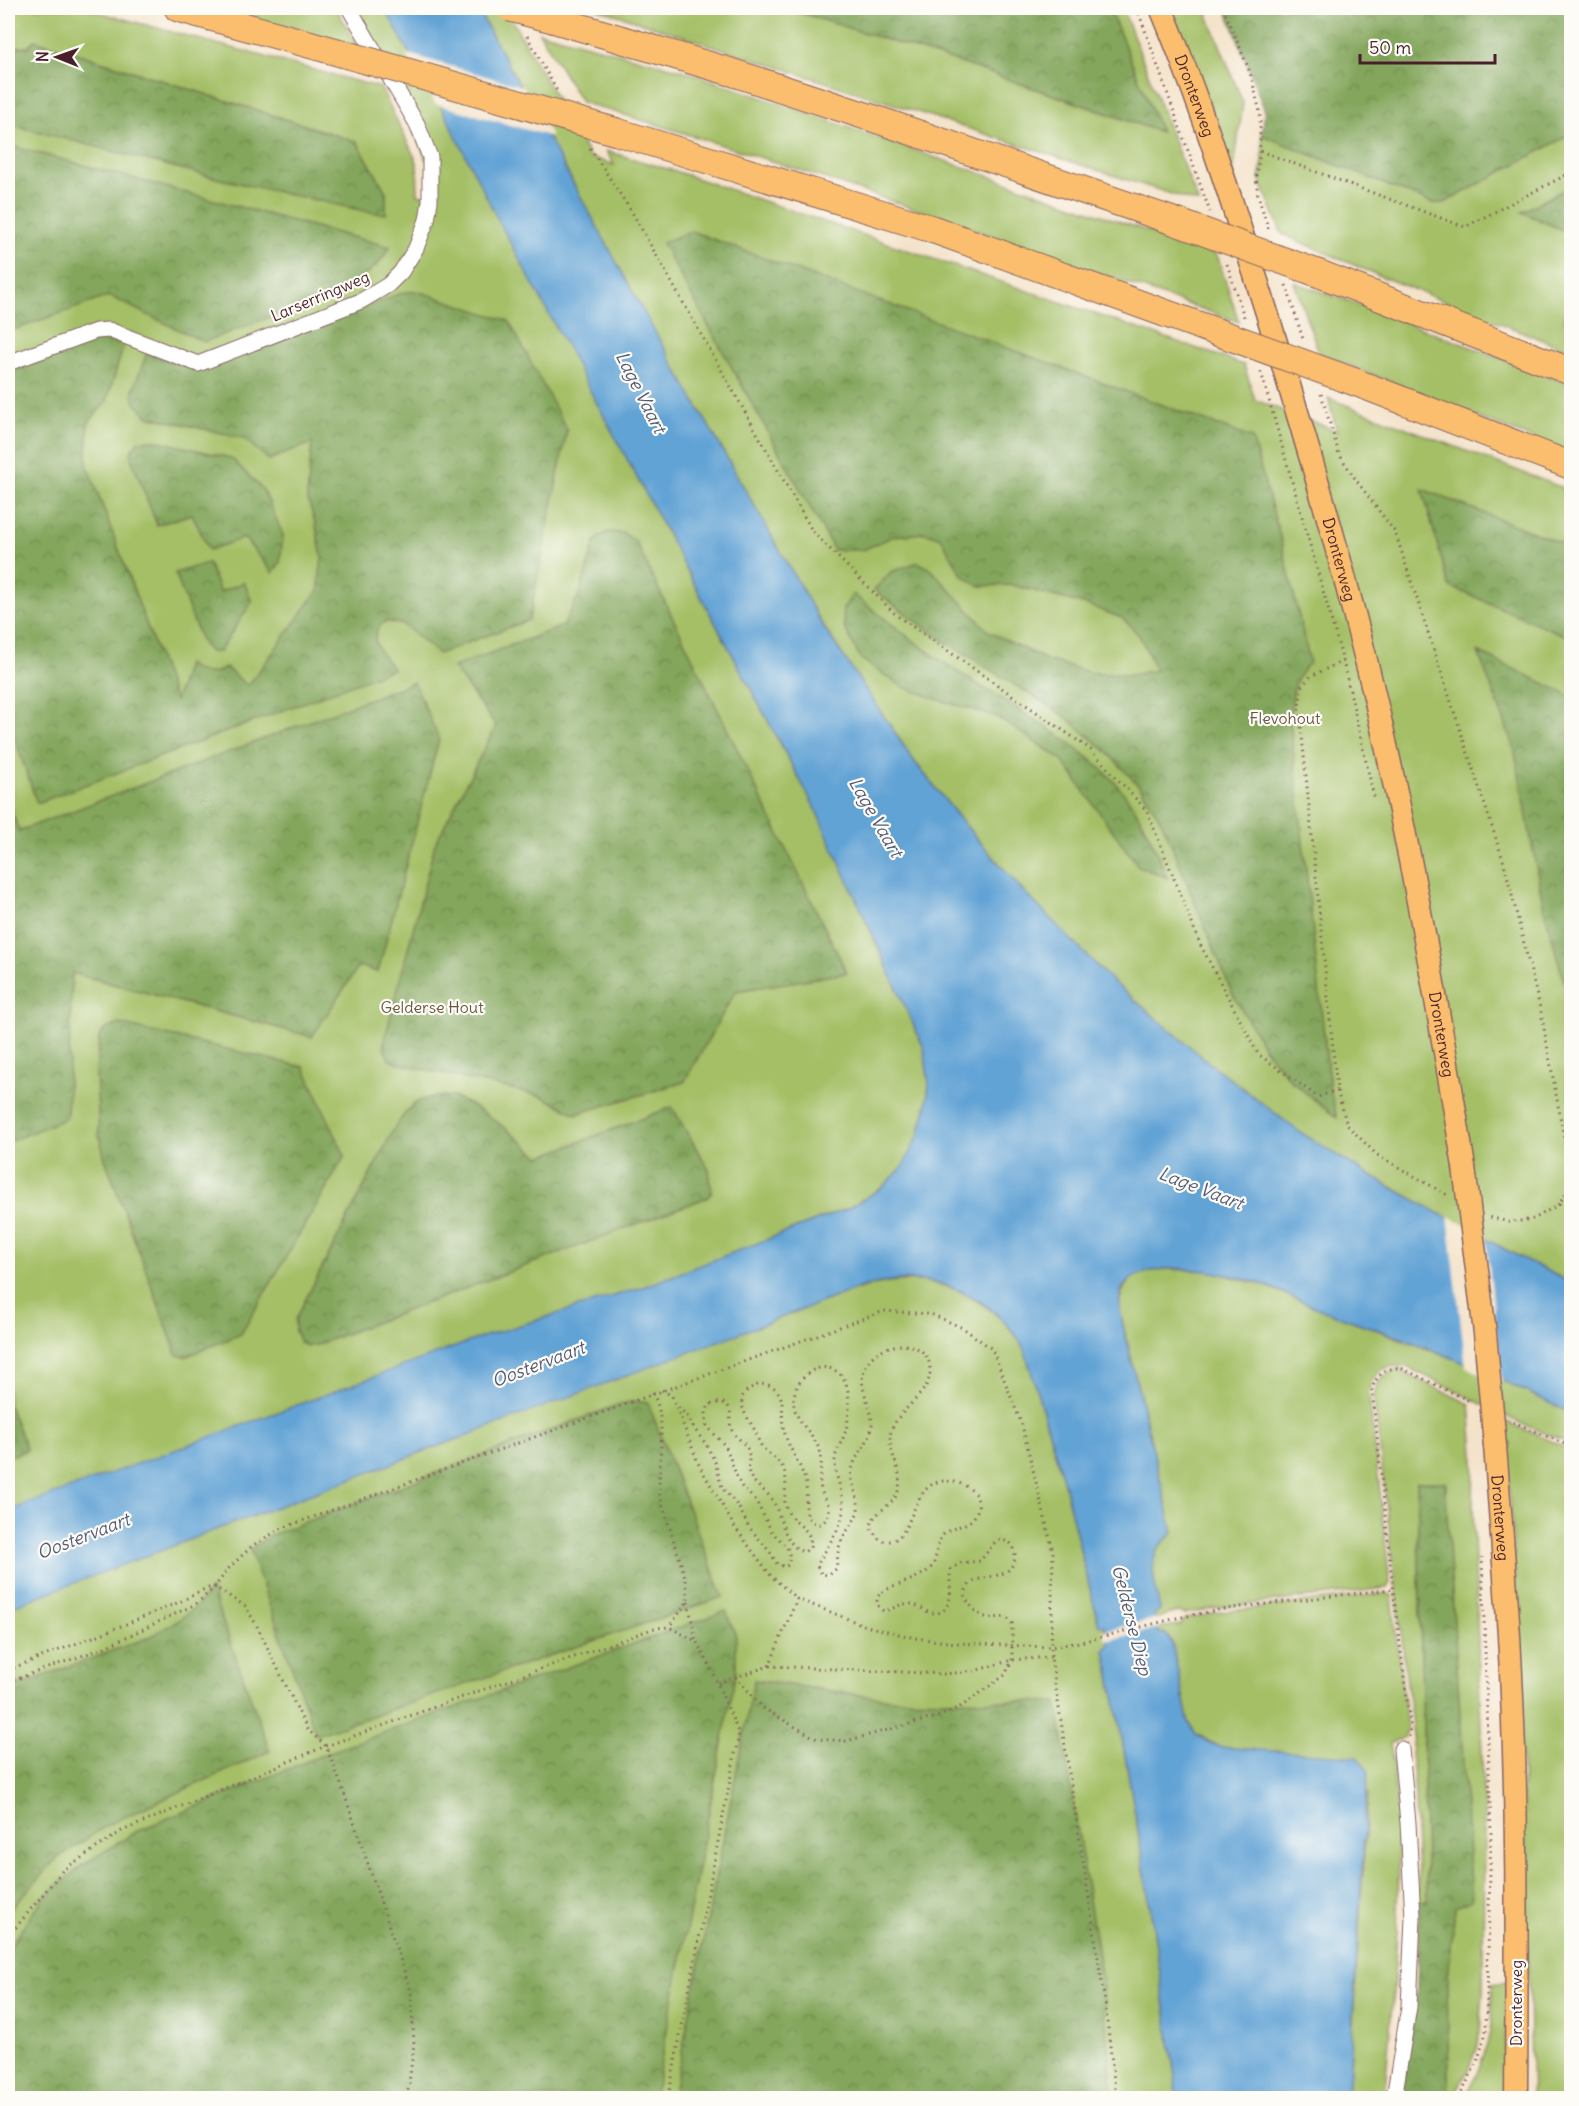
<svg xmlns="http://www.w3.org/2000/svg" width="1579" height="2106" viewBox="0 0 1579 2106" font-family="Delius,sans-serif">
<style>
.green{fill:#a4bf66;stroke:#776f48;stroke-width:1.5}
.forest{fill:url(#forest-crowns);stroke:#666243;stroke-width:1.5}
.water{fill:#62a3d5;stroke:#566180;stroke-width:1.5}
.pier{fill:#f4e3cb}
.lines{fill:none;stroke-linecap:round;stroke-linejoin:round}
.street-casing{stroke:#866463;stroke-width:17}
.primary-casing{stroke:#866463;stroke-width:25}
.highway-casing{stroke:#866463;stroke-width:29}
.path{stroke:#866463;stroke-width:3;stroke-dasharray:1.5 4.5;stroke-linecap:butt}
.street{stroke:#fff;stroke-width:15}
.primary{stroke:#fabe6e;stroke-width:22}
.highway{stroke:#fabe6e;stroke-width:27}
.primary-bridge-casing{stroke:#866463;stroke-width:25;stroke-linecap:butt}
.highway-bridge-casing{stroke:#866463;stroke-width:29;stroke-linecap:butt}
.primary-bridge{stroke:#fabe6e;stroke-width:22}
.highway-bridge{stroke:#fabe6e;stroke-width:27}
.labels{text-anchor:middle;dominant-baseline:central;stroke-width:4.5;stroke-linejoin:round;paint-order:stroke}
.street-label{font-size:16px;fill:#4a1f2b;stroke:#fdfcf7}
.park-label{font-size:16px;fill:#6a5740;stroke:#fdfcf7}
.water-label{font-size:18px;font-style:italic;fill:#555a77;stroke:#fdfcf7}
</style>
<defs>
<pattern id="forest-crowns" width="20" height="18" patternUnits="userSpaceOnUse" patternTransform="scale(1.5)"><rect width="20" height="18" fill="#83a65b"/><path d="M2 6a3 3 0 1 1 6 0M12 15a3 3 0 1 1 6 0" fill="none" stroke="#6d874b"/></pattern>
</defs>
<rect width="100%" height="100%" fill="#fdfcf7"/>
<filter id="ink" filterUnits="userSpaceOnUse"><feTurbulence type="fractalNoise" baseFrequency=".0167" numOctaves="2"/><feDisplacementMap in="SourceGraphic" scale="12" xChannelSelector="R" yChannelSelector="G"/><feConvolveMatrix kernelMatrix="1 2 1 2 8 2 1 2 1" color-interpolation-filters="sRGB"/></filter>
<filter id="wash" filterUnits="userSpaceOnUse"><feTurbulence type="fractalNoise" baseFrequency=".008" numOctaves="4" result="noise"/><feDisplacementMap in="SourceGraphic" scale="24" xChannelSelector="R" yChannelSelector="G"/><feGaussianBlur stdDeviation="1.35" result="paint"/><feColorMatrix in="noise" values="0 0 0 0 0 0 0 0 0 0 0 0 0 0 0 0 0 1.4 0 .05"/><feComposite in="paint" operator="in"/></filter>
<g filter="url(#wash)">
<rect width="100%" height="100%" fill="#f4e3cb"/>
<!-- green -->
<g class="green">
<path d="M8,8H83L381,88L417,162L418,194L434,198L437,181L354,8H385L415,64L442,108L548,312L815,808L924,1048L929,1084L926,1109L919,1135L902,1168L882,1188L849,1208L796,1228L731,1335C814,1314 894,1247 979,1302C999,1315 1014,1329 1025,1351L1062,1476L1099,1625L1105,1626L1109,1644L1105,1650C1135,1799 1157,1948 1178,2098H8V85L381,184L357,142L34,40L29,47H8Z"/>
<path d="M191,8H336L361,53Z"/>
<path d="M477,8H505L590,157L614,165L606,151L678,172L1219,356L1244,365L1255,400L1337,431L1328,398L1571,491V1283L1508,1251L1367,1174L1298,1131L1207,1061L1112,981L1022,890L961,820L914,761L823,626L651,325Z"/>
<path d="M596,8H785L961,63L1160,132L1109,8H1122C1149,72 1171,139 1199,203Z"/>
<path d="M1171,8H1205L1243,103L1232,181Z"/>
<path d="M539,32L685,71L1217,255L1239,322C1021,246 803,167 581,102Z"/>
<path d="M1571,134V186L1523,212L1571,234V294L1564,320L1571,323V351L1375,274L1282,234L1259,178L1263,161L1262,135L1432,203H1444Z"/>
<path d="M1294,282L1360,305L1571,385V454L1464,412L1319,353Z"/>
<path d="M1166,1269L1209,1271L1263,1285L1326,1311L1463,1362L1571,1413V1444L1522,1424L1407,1367C1387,1363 1371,1372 1369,1394L1390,1583L1387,1588L1217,1608L1184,1614L1177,1612L1155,1619L1154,1615L1160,1610C1156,1591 1147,1564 1159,1547C1162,1542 1169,1537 1173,1533L1119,1308C1122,1276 1137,1273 1166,1269Z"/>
<path d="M1399,1370L1470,1404L1474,1454L1473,1507L1484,1811L1483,1993L1480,2031L1476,2049L1467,2073L1452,2098H1446L1449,2085L1447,1987L1455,1906L1446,1483L1417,1482L1427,1902L1419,1901L1414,1777L1411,1754L1413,1736L1374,1398C1375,1382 1383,1373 1399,1370Z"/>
<path d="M1505,1421L1571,1450V2098H1532L1518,1627Z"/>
<path d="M1387,1593L1392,1596L1407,1729L1405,1738L1390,1742C1408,1860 1394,1980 1384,2098H1348L1368,1793L1219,1747L1195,1733L1188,1720L1172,1643L1158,1632L1157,1628L1180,1625L1185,1619L1221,1612Z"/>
<path d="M1507,1982L1504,2098H1464C1486,2060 1495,2028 1492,1984Z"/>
</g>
<!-- forest -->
<g class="forest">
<path d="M785,8H1109L1161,132L961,63Z"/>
<path d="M1226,8H1571V134L1444,203H1432L1262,135L1265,111Z"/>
<path d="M34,40L357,142L386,192V214L369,212L220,179L8,124V47H29Z"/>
<path d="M8,145L390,247C379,266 365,276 346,288L204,342L109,296L8,332Z"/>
<path d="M1571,186V234L1522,212Z"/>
<path d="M691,231L1252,438L1281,540L1310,663C1292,678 1292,699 1290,721L1330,1089L1337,1118L1291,1081L1265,1049L1232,993L1162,822L1141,788L1106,751L1062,714L936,636L874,590L891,572L918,562L932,570L989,632L1047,660L1092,673L1130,675L1156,670L1139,635L1122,618L1087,605L1012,585L979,586L962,575L941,538L927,533L894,536L863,550H834L662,243Z"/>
<path d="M417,291L509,321L567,430L529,620L438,654L404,625L386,621C364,636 380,653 393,669L37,803L8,718V371L98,339H115L124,344L107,401L88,423L87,464L175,701L187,664C200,674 212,676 226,668L248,686L318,591L322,557L315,522L307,497L312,443L269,460L243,438L148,416L134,402L133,390L147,353L178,364L204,368L401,293Z"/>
<path d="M154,440L231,458L264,491L283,535L280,562L273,573L244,538L209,550L192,514L157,525L131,458L132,449L139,441Z"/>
<path d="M1422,489L1571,547V638L1449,586Z"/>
<path d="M608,532L623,533L635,541L847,973L736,991L684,1082L576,1114L541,1096L405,1065L389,1060L384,1048V1042L435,844L496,726L453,667L563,626L580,593L595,542L600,536Z"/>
<path d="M208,563L220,592L244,582L252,602L219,652H210L202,643L175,573Z"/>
<path d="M853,594C885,619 917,645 952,668C1004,703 1063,731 1109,776C1136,803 1154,842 1167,878L1138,866L1061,759L995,716L942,701L903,687L861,659L844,627L843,609Z"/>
<path d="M1478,652L1571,696V1006L1544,909L1514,747Z"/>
<path d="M414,682L439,739L378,972L359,966L312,1037L72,973L67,1118L8,1142V802L19,831Z"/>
<path d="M119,1024L304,1067L345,1156L241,1334L185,1357L177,1355L105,1159L99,1135L96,1073L99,1038L104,1030Z"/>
<path d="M451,1096C487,1110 511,1133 540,1157L672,1107L709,1170L712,1192L708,1197L316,1345L307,1346L300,1342L295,1331V1320L395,1127C415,1099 417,1098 451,1096Z"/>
<path d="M636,1401L648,1403L723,1597L316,1735L250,1550L268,1536L620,1404Z"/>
<path d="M8,1403L27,1450L8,1457Z"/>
<path d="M1417,1482H1445L1472,1900L1455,1907L1447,1987L1449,2085L1446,2098H1401L1417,1992L1419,1901L1427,1902Z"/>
<path d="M211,1589L270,1751L109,1824L55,1860L8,1912V1689L147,1638L176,1622L196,1607Z"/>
<path d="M726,1611L736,1636V1671L654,2098H8V1954L14,1940L43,1898L81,1866L137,1831L327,1753Z"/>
<path d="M754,1680L890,1699L1057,1702L1102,1980L1113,2098H673Z"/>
</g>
<!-- water -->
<path class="water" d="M385,8H477L651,325L823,626L914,761L961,820L1022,890L1112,981L1207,1061L1298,1131L1367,1174L1508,1251L1571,1283V1413C1536,1396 1500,1379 1464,1363C1420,1343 1372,1328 1327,1312C1306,1304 1285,1292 1264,1285C1233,1274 1148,1254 1124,1286C1117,1295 1120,1310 1122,1321L1173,1533C1169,1537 1162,1542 1159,1547C1147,1564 1157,1591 1160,1610L1154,1615L1158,1632L1166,1634L1172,1643L1188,1720L1195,1733L1206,1741L1219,1747L1347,1756L1357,1757L1368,1770L1348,2098H1178C1157,1948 1135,1798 1105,1650L1109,1644L1105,1626L1099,1625L1062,1476L1025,1351C1005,1310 958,1281 912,1280C895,1279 879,1283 862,1287L8,1608V1511L482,1337L643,1287L849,1208L882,1188L902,1168L919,1135L926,1109L929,1084L924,1048L815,808L495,214L442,108L415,64Z"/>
<!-- pier -->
<g class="pier">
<path d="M448,8H481L486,18Z"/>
<path d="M405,53L524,87L552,137L436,104Z"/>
<path d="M1448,1216L1486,1236L1502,1383L1466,1367Z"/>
<path d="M1158,1618L1160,1628L1106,1641L1103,1631Z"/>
</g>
</g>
<g filter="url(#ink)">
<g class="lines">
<!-- street casing -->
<g class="street-casing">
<g id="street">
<path d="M8,363L96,331L109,330L198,364L361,301L388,285L401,272L416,248L427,220L430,201V157L417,124L349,8"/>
<path d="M1394,2098L1409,2007L1413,1918L1408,1823L1401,1749"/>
</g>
</g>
<!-- primary casing -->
<g class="primary-casing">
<g id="primary">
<path id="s1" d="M1161,8C1202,106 1234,208 1266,310C1301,423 1335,537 1364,652C1406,821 1436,994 1464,1167"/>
<path id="s2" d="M1495,1446C1500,1510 1505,1573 1509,1636C1518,1790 1517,1945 1516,2098"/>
</g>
</g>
<!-- highway casing -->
<g class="highway-casing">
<g id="highway">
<path d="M178,8L341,53"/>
<path d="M556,20L731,72L878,120L1182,224"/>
<path d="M617,132L932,229L1217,332"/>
<path d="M1320,274L1572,372"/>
<path d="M1355,382L1572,466"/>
</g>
</g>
<!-- path -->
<g class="path">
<path d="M1137,8L1210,212"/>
<path d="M1223,8L1250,72L1260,112V151L1256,178L1258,196L1270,233"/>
<path d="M527,36L557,91"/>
<path d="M590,148L633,214L813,532L896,615L1090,749L1147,811L1201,946L1258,1054L1318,1097L1337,1090"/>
<path d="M1260,151L1465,227L1572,172"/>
<path d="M1227,264L1244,317"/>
<path d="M1286,285L1303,339"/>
<path d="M1261,372L1343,661L1375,801"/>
<path d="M1321,394L1339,454L1356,480L1395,532L1504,863L1541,1012L1569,1165V1187L1559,1204L1534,1219L1520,1221L1509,1222L1489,1217"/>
<path d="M1343,661L1311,676L1302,686L1299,705L1337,1090L1347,1125L1377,1155L1449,1196"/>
<path d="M1559,1204L1572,1212"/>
<path d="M662,1390L672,1396L699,1465L734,1526L771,1576L797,1599L866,1626L915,1638L956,1643L1051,1647L1085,1641L1177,1618L1224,1609L1393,1589"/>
<path d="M653,1393C669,1426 656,1461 660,1496L686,1580L688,1601L669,1627"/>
<path d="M674,1403L687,1416L695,1430L706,1444L715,1462L722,1488L738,1506L749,1527L770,1552L777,1564L785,1567L788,1565L790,1557L787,1547L772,1532L756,1501L740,1485L726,1447L707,1426L706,1412L709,1405C714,1403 722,1401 727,1405C733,1411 729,1421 731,1428C734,1437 744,1441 748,1450C751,1458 747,1466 749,1473C753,1486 767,1490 773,1501C782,1517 784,1546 804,1552L810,1548C814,1528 794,1526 787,1510C781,1497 790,1482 783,1468C778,1459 770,1456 763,1448C758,1442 757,1434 753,1427C747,1416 741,1411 742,1397C751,1382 774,1378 781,1398C784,1408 781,1420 784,1430C788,1450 803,1465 806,1485C808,1499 800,1521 819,1524C825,1522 829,1517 829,1510C829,1502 823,1497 821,1489C817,1476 825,1462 819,1449C813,1433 797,1423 794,1406C790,1381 820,1354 841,1375C852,1386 850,1418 845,1433C843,1440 838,1446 836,1454C831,1473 846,1493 843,1512C840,1532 825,1548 817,1566L821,1574L829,1575L836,1569C838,1560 837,1551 841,1542C845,1531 855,1523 858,1510C860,1496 849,1484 852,1470C855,1453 870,1444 872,1425C873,1403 854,1386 867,1364C881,1338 932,1337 930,1372C929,1396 898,1408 891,1432C885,1453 907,1471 897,1494C890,1509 870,1512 871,1529L880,1540C913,1550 908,1494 935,1483C954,1475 991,1492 974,1517C966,1528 947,1526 940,1539C936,1547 937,1557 933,1565C926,1577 895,1585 881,1592L877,1598V1605L883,1611C893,1610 901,1602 911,1604C925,1607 925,1616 942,1612C956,1599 947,1585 951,1569L961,1563L980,1561L996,1541C1001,1540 1006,1540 1010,1543C1014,1546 1015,1551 1015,1556C1012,1582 985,1572 970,1584C966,1588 965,1592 965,1597C970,1606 979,1618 991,1618C996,1618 1000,1617 1006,1617L1012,1623V1660L1005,1675L962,1706L940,1716L846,1741L817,1739L792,1725L763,1708L736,1677"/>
<path d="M1513,1422L1572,1447"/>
<path d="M688,1602L696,1641"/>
<path d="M769,1666L797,1599"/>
<path d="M8,1670C64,1648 121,1627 177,1603C187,1599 205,1586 215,1587L245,1606L256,1624L307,1729L326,1746L342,1787L411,1991L414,2044L407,2098"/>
<path d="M8,1682L101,1649L196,1604L215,1587L228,1569L252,1546L280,1529L884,1311L931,1314L963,1328L992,1349L1022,1425L1053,1551L1051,1657L1105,2002L1116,2098"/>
<path d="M718,1683L769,1666L945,1674L974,1671L1012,1660L1051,1657"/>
<path d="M1409,1737L1410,1724L1393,1589L1372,1389C1376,1375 1387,1367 1401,1368L1472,1402"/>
<path d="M8,1937L63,1870L122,1831L326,1746L655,1628L669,1627L696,1641L709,1664L739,1734L668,2098"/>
<path d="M1459,2098L1477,2062L1486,2033L1491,1832L1482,1557"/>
</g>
<!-- street -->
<use href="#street" class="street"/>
<!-- primary -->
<use href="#primary" class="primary"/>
<!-- highway -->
<use href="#highway" class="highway"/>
<!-- primary-bridge casing -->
<g class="primary-bridge-casing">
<path id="primary-bridge" d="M1464,1167L1485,1333L1495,1446"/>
</g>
<!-- highway-bridge casing -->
<g class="highway-bridge-casing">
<g id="highway-bridge">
<path d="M510,8L556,20"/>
<path d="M341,53L617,132"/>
<path d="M1182,224L1320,274"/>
<path d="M1217,332L1355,382"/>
</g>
</g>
<!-- primary-bridge -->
<use href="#primary-bridge" class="primary-bridge"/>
<!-- highway-bridge -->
<use href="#highway-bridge" class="highway-bridge"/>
</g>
</g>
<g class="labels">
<!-- street labels -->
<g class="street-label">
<text stroke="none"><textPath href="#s1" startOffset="94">Dronterweg</textPath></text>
<text transform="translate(320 296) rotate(-23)">Larserringweg</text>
<text stroke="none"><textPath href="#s1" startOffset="580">Dronterweg</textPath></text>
<text stroke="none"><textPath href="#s1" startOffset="1066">Dronterweg</textPath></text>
<text stroke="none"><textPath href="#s2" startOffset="72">Dronterweg</textPath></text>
<text transform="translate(1516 2003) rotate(-90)">Dronterweg</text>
</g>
<!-- park labels -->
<g class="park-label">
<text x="1285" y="718">Flevohout</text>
<text x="432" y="1007">Gelderse Hout</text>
</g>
<!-- water labels -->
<g class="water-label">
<text transform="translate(641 392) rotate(63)">Lage Vaart</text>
<text transform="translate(876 817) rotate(60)">Lage Vaart</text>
<text transform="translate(1201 1188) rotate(21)">Lage Vaart</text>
<text transform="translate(538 1364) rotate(-21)">Oostervaart</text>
<text transform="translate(83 1536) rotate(-21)">Oostervaart</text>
<text transform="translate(1132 1620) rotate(76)">Gelderse Diep</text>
</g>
</g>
<!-- margin -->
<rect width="1579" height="2106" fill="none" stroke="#fdfcf7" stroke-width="30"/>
<!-- north arrow -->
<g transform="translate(57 57) rotate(271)" stroke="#fdfcf7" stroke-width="4.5" paint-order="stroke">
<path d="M0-4.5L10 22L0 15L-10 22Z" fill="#4a1f2b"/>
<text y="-9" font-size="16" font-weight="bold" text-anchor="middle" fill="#4a1f2b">N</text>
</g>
<!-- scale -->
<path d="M1360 54v9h135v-9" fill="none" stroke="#4a1f2b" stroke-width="3"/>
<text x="1369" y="54" font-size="18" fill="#4a1f2b" stroke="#fdfcf7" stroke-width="4.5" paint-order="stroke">50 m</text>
</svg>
